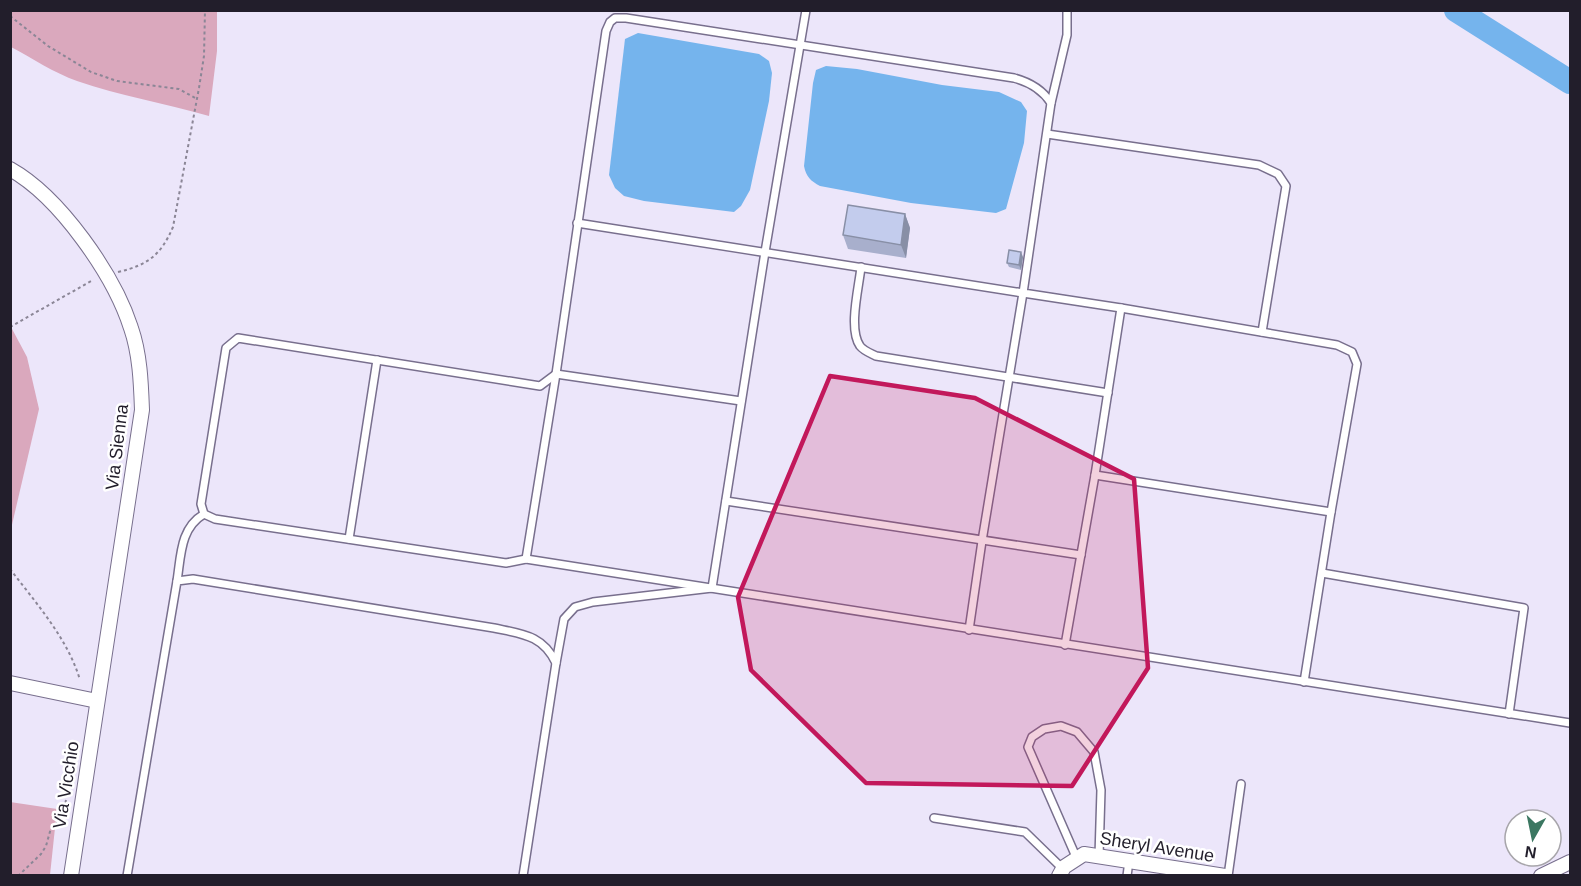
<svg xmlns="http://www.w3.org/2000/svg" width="1581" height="886" viewBox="0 0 1581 886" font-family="Arial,sans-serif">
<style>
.green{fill:#daa8bd}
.water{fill:#75b4ed}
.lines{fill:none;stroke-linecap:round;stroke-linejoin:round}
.river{stroke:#75b4ed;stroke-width:24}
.service-casing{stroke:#786f8d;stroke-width:10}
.minor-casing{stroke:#786f8d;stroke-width:16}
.path{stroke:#8b8696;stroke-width:2;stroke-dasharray:3 3;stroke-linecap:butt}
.service{stroke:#fff;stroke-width:7}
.minor{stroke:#fff;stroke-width:14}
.wall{fill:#a8afcc}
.shaded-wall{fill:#888fa6}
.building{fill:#c3cced;stroke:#888fa6;stroke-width:1.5}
.marked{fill:#c2185b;fill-opacity:0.2;stroke:#c2185b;stroke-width:4.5;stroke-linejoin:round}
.labels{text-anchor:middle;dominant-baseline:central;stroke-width:5;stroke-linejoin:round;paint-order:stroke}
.street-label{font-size:18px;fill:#221e2b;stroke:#fff}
</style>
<rect width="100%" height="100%" fill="#ece6fa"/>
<!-- green -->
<g class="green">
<path d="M10,11H217V51L209,116C165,103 120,96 77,81C54,73 32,58 11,47Z"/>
<path d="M11,327L27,357L39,409L11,529Z"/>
<path d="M10,802L57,809L50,875H11Z"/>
</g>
<!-- water -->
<g class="water">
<path d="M638,33L759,54L769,61L772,73L769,101L750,190L741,206L734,212L644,201L624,196L615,188L609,175L625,39Z"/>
<path d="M826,66L857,69L942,85L999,92L1021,102L1027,111L1024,143L1006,209L996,213L911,203L820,186C811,181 806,177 804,166L813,83L816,70Z"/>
</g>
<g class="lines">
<!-- river -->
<path class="river" d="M1456,10L1570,82"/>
<!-- service casing -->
<g class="service-casing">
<g id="service">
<path d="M1051,103L1067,35V10"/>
<path d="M1047,134L1259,165L1278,174L1286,186L1262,332"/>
<path d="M577,223L1023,293L982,541L969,630"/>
<path d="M861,267C859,287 848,329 860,346C864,351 870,353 876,356L1108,393"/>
<path d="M1121,308L1337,345L1352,352L1357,364L1331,512"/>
<path d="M741,401L556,374L540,386L238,338L226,348L201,504L204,514L215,519L506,563L526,559L1570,723"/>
<path d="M1095,475L1331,512L1304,682"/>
<path d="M726,501L1081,555"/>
<path d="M349,539L377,360"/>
<path d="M526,559L556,374L606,31L610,22L615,18H626L1014,78C1029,82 1042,89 1051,103L1023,293L1121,308L1095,475L1065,645"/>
<path d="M1322,573L1524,608L1509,714"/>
<path d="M177,581C181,556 180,528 204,514"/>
<path d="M556,663L564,619L575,607L593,602L712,588L765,252L806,10"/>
<path d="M934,818L1025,832L1063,869"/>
<path d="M1077,859L1028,747L1032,737L1044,729L1061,726L1077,732L1094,752L1101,790L1099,856"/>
<path d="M127,876L177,581L193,579L494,628C522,634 543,635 556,663L523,876"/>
<path d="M1127,876L1129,861"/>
<path d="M1228,876L1241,784"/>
</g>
</g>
<!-- minor casing -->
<g class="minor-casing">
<g id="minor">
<path d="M10,169C60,197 114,275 131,328C140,354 141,383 142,410L71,876"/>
<path d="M10,683L97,701"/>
<path d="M1059,876L1064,867L1084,854L1225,876"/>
<path d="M1541,876L1570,862"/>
</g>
</g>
<!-- path -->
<g class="path">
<path d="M10,16L48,46L91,72L117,81L179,89L197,99"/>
<path d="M118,272C148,265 161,255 173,227L199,88L204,56L205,10"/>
<path d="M10,327L93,280"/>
<path d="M10,569C36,603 68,639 80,680"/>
<path d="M18,876L41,854L46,846L51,828L59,821L63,814L66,800"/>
</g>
<!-- service -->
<use href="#service" class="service"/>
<!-- minor -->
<use href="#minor" class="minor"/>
</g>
<!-- wall -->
<g class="wall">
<path d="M905,214L910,228L906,258L848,249L843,235Z"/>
<path d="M1023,257L1021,270L1009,267L1007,263Z"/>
</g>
<!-- shaded-wall -->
<g class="shaded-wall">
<path d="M905,214L910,228L906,258L901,245Z"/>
<path d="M1021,252L1023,257L1021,270L1019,265Z"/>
</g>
<!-- building -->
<g class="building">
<path d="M848,205L905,214L901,245L843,235Z"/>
<path d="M1009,250L1021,252L1019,265L1007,263Z"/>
</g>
<!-- marked area -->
<path class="marked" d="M830,376L975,398L1134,479L1148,668L1072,786L866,783L751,670L738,597Z"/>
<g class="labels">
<!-- street labels -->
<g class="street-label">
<text transform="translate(117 447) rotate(-83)">Via Sienna</text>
<text transform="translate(66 785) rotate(-81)">Via Vicchio</text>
<text transform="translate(1157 847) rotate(9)">Sheryl Avenue</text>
</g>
</g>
<!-- border -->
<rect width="1581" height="886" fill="none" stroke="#221e2b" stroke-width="24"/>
<!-- north arrow -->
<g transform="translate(1533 838) rotate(189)"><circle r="28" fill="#ffffff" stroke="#a7a5aa" stroke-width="1.5"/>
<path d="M0-4.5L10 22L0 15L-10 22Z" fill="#3b7761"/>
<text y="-9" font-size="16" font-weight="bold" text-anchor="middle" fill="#221e2b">N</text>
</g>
</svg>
